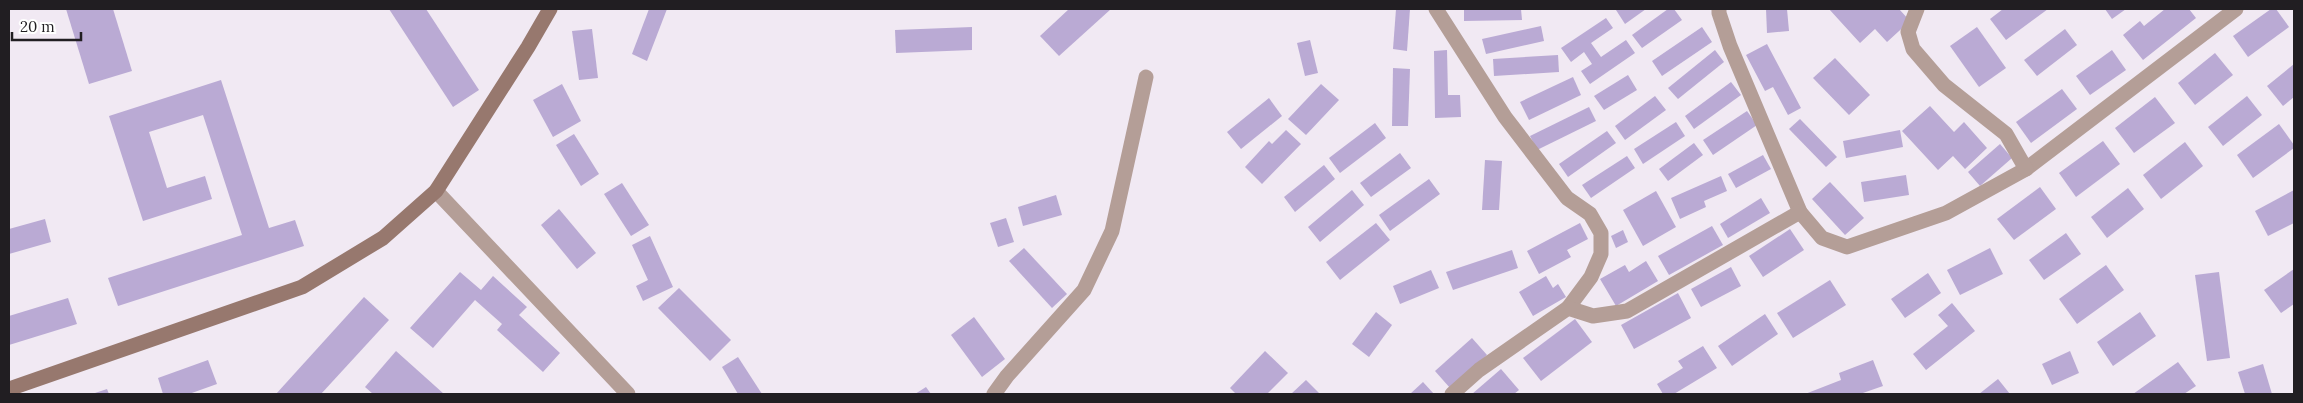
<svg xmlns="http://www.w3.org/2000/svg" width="2303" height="403" viewBox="0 0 2303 403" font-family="Lora,serif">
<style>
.building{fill:#baaad4}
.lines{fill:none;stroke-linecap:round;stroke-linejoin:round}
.street{stroke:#b49e97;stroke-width:15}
.secondary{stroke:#97786e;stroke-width:15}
</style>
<rect width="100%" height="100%" fill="#f1e9f3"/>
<!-- building -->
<g class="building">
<path d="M66,9H113L132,71L89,84Z"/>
<path d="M389,9H426L479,90L453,107Z"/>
<path d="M649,9H667L647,61L632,54Z"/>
<path d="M1069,9H1111L1059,56L1040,36Z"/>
<path d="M1396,9H1410L1407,51L1393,49Z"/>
<path d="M1464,9H1521L1522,20L1464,21Z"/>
<path d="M1618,9H1646L1625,24L1616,10Z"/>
<path d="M1668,9H1674L1682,20L1642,48L1632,35Z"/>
<path d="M1766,9H1787L1789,31L1767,33Z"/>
<path d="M1829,9H1899L1910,21L1887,42L1875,29L1860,43Z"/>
<path d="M2003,9H2048L2006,40L1990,19Z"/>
<path d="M2105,9H2126L2112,19Z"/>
<path d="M2165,9H2189L2196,18L2143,60L2123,35L2140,21L2144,26Z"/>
<path d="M2271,9H2276L2289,27L2248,57L2233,36Z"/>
<path d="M1606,18L1613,28L1591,43L1601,57L1626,40L1635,53L1590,84L1581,71L1592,64L1584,52L1571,62L1561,48Z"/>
<path d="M1541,26L1544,41L1486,54L1482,39Z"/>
<path d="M972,27V50L896,53L895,30Z"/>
<path d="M1702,27L1712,42L1662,76L1652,61Z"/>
<path d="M1977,27L2006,68L1979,87L1950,46Z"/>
<path d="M592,29L598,78L579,80L572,31Z"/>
<path d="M2065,29L2077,45L2037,76L2024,60Z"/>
<path d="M1310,40L1318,73L1305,76L1297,43Z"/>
<path d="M1767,44L1801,108L1788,115L1773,87L1765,91L1746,55Z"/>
<path d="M1447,50L1448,95H1460L1461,117L1435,118L1434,51Z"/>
<path d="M1715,50L1724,62L1678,99L1668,88Z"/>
<path d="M2112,50L2126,70L2090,95L2076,76Z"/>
<path d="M2215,53L2233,75L2195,105L2178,83Z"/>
<path d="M1558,55L1559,72L1494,76L1493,59Z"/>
<path d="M1835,58L1870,95L1849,115L1813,78Z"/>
<path d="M2294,64V97L2283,106L2267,86Z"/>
<path d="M1393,68L1410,69L1408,126H1392Z"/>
<path d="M1628,75L1637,90L1604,110L1594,96Z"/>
<path d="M1573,77L1581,95L1529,120L1520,102Z"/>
<path d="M221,80L269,228L295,220L304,246L118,306L108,278L242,235L203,115L149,132L167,188L205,176L212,199L143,221L109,116Z"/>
<path d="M1731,82L1741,95L1694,129L1685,116Z"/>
<path d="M562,84L581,121L553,137L533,100Z"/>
<path d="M1321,84L1339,100L1306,135L1288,119Z"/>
<path d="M2062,89L2077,109L2031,143L2016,122Z"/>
<path d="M1655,96L1666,110L1625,140L1615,126Z"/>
<path d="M2247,96L2262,115L2223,146L2208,127Z"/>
<path d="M2155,97L2175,123L2134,153L2115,128Z"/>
<path d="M1269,98L1282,116L1241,149L1227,132Z"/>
<path d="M1930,106L1954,132L1964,122L1987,148L1965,169L1953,156L1938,170L1902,131Z"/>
<path d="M1589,107L1596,121L1537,150L1530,136Z"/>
<path d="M1747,111L1757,125L1713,155L1703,140Z"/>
<path d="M1800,119L1837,157L1826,167L1789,129Z"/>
<path d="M1676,122L1685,136L1643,164L1634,149Z"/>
<path d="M1375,123L1386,138L1340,173L1329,158Z"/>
<path d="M2279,124L2294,145V148L2253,178L2237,155Z"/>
<path d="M1286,130L1301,144L1262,184L1245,167L1269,141L1272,144Z"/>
<path d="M1900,130L1903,147L1846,158L1843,141Z"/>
<path d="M1607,131L1616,143L1568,177L1559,164Z"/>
<path d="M574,134L599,174L581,186L556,145Z"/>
<path d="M2103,141L2120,164L2076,197L2059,173Z"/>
<path d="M2185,142L2203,166L2161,199L2143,175Z"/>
<path d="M1694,143L1703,155L1668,181L1659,169Z"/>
<path d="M2000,144L2012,158L1980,186L1968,172Z"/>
<path d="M1400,153L1411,168L1371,197L1360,183Z"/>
<path d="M1763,155L1771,169L1736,188L1728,174Z"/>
<path d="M1627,156L1635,168L1591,198L1582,185Z"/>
<path d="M1485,160L1502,161L1499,210H1482Z"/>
<path d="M1324,165L1335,179L1295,212L1284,197Z"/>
<path d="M1906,175L1909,195L1864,202L1861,182Z"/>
<path d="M1721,176L1727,191L1704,201L1706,207L1680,219L1671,198Z"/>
<path d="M1429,179L1440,194L1390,231L1379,215Z"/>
<path d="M1830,182L1864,218L1845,235L1812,199Z"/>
<path d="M622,183L649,225L631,236L604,194Z"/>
<path d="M2040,187L2056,209L2014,240L1997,219Z"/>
<path d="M2128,188L2144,209L2107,238L2091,217Z"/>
<path d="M1352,190L1364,205L1320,242L1308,227Z"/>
<path d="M2294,190V223L2268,236L2255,211Z"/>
<path d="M1656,191L1676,227L1643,246L1623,210Z"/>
<path d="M1056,195L1062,215L1023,226L1018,207Z"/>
<path d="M1761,198L1770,213L1728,238L1720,224Z"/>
<path d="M559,209L596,253L577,269L541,225Z"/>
<path d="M1006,218L1014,242L998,247L990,223Z"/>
<path d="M45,219L51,242L9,254V229Z"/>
<path d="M1376,223L1390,240L1340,280L1326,262Z"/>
<path d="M1580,223L1588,239L1567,250L1571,257L1539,274L1527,251Z"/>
<path d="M1712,226L1723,245L1669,275L1658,256Z"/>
<path d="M1790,229L1804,250L1763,277L1749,256Z"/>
<path d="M1623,230L1628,242L1616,248L1611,236Z"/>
<path d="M2066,233L2081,254L2044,280L2029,260Z"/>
<path d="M650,236L673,287L643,301L636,286L648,280L632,245Z"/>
<path d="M1024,248L1067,294L1052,308L1009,261Z"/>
<path d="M1990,248L2003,274L1960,295L1947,270Z"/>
<path d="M1512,250L1518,268L1453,290L1446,272Z"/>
<path d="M1646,261L1658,281L1616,306L1600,279L1625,265L1629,272Z"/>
<path d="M2106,265L2124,290L2077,324L2059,299Z"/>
<path d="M1731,267L1741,286L1701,307L1691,289Z"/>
<path d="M2294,269V304L2281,313L2264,290Z"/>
<path d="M1431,270L1439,288L1400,304L1393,286Z"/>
<path d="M460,272L481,290L493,276L527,307L519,315L560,353L543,372L497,330L502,324L475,300L433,348L410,328Z"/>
<path d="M2219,272L2230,358L2207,361L2195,275Z"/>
<path d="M1928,273L1941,293L1905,318L1891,299Z"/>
<path d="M1546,276L1553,288L1558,284L1566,297L1533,316L1519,292Z"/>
<path d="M1830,280L1846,305L1793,338L1777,313Z"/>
<path d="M679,288L731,340L710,361L658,308Z"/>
<path d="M1678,293L1691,318L1634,349L1621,325Z"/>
<path d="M364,297L389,320L321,394H276Z"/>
<path d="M68,298L77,324L9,345V316Z"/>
<path d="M1952,303L1975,331L1926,370L1913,354L1948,326L1938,315Z"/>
<path d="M1376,312L1392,325L1369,357L1352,344Z"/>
<path d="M2140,312L2156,336L2113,366L2097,342Z"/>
<path d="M1765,314L1778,334L1732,366L1718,346Z"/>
<path d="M974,317L1005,359L982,377L951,335Z"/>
<path d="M1575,319L1592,342L1541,381L1523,358Z"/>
<path d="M1472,338L1487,355L1450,388L1435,371Z"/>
<path d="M1703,346L1717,368L1674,394H1663L1657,384L1683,368L1678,361Z"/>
<path d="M396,351L444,394H373L365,387Z"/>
<path d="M1265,351L1288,373L1267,394H1236L1230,388Z"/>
<path d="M2070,351L2079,373L2052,385L2042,364Z"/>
<path d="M738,357L762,394H738L722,367Z"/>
<path d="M208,360L217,384L189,394H163L158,378Z"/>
<path d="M1873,360L1883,386L1860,394H1805L1841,380L1839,373Z"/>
<path d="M2178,362L2196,386L2184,394H2133Z"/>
<path d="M2263,364L2272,394H2245L2238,372Z"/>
<path d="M1501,369L1519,390L1514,394H1472Z"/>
<path d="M1998,379L2010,394H1979Z"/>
<path d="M1306,380L1320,394H1291Z"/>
<path d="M1423,382L1434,394H1410Z"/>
<path d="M926,387L931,394H915Z"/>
<path d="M107,389L109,394H92Z"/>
</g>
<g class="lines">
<!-- street -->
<g class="street">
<path d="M1436,9L1505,117L1567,198L1590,214L1601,233V254L1591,277L1568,308"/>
<path d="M1719,9V13L1730,46L1800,212L1822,238L1847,247L1946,213L2026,169L2236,9"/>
<path d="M1917,9L1908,32L1913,49L1944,85L2006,134L2026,169"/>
<path d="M436,191L628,394"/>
<path d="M994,394L1007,376L1084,290L1112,231L1146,77"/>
<path d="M1452,394L1479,370L1568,308L1593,316L1627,311L1800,212"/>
</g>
<!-- secondary -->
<path class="secondary" d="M9,389L302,287L383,238L436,191L528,47L550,9"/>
</g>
<!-- border -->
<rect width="2303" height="403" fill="none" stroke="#211e22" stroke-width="20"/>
<!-- scale -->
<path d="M12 32v8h69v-8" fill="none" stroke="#211e22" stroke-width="2.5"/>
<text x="20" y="32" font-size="15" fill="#211e22" stroke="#ffffff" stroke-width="4" paint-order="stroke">20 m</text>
</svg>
